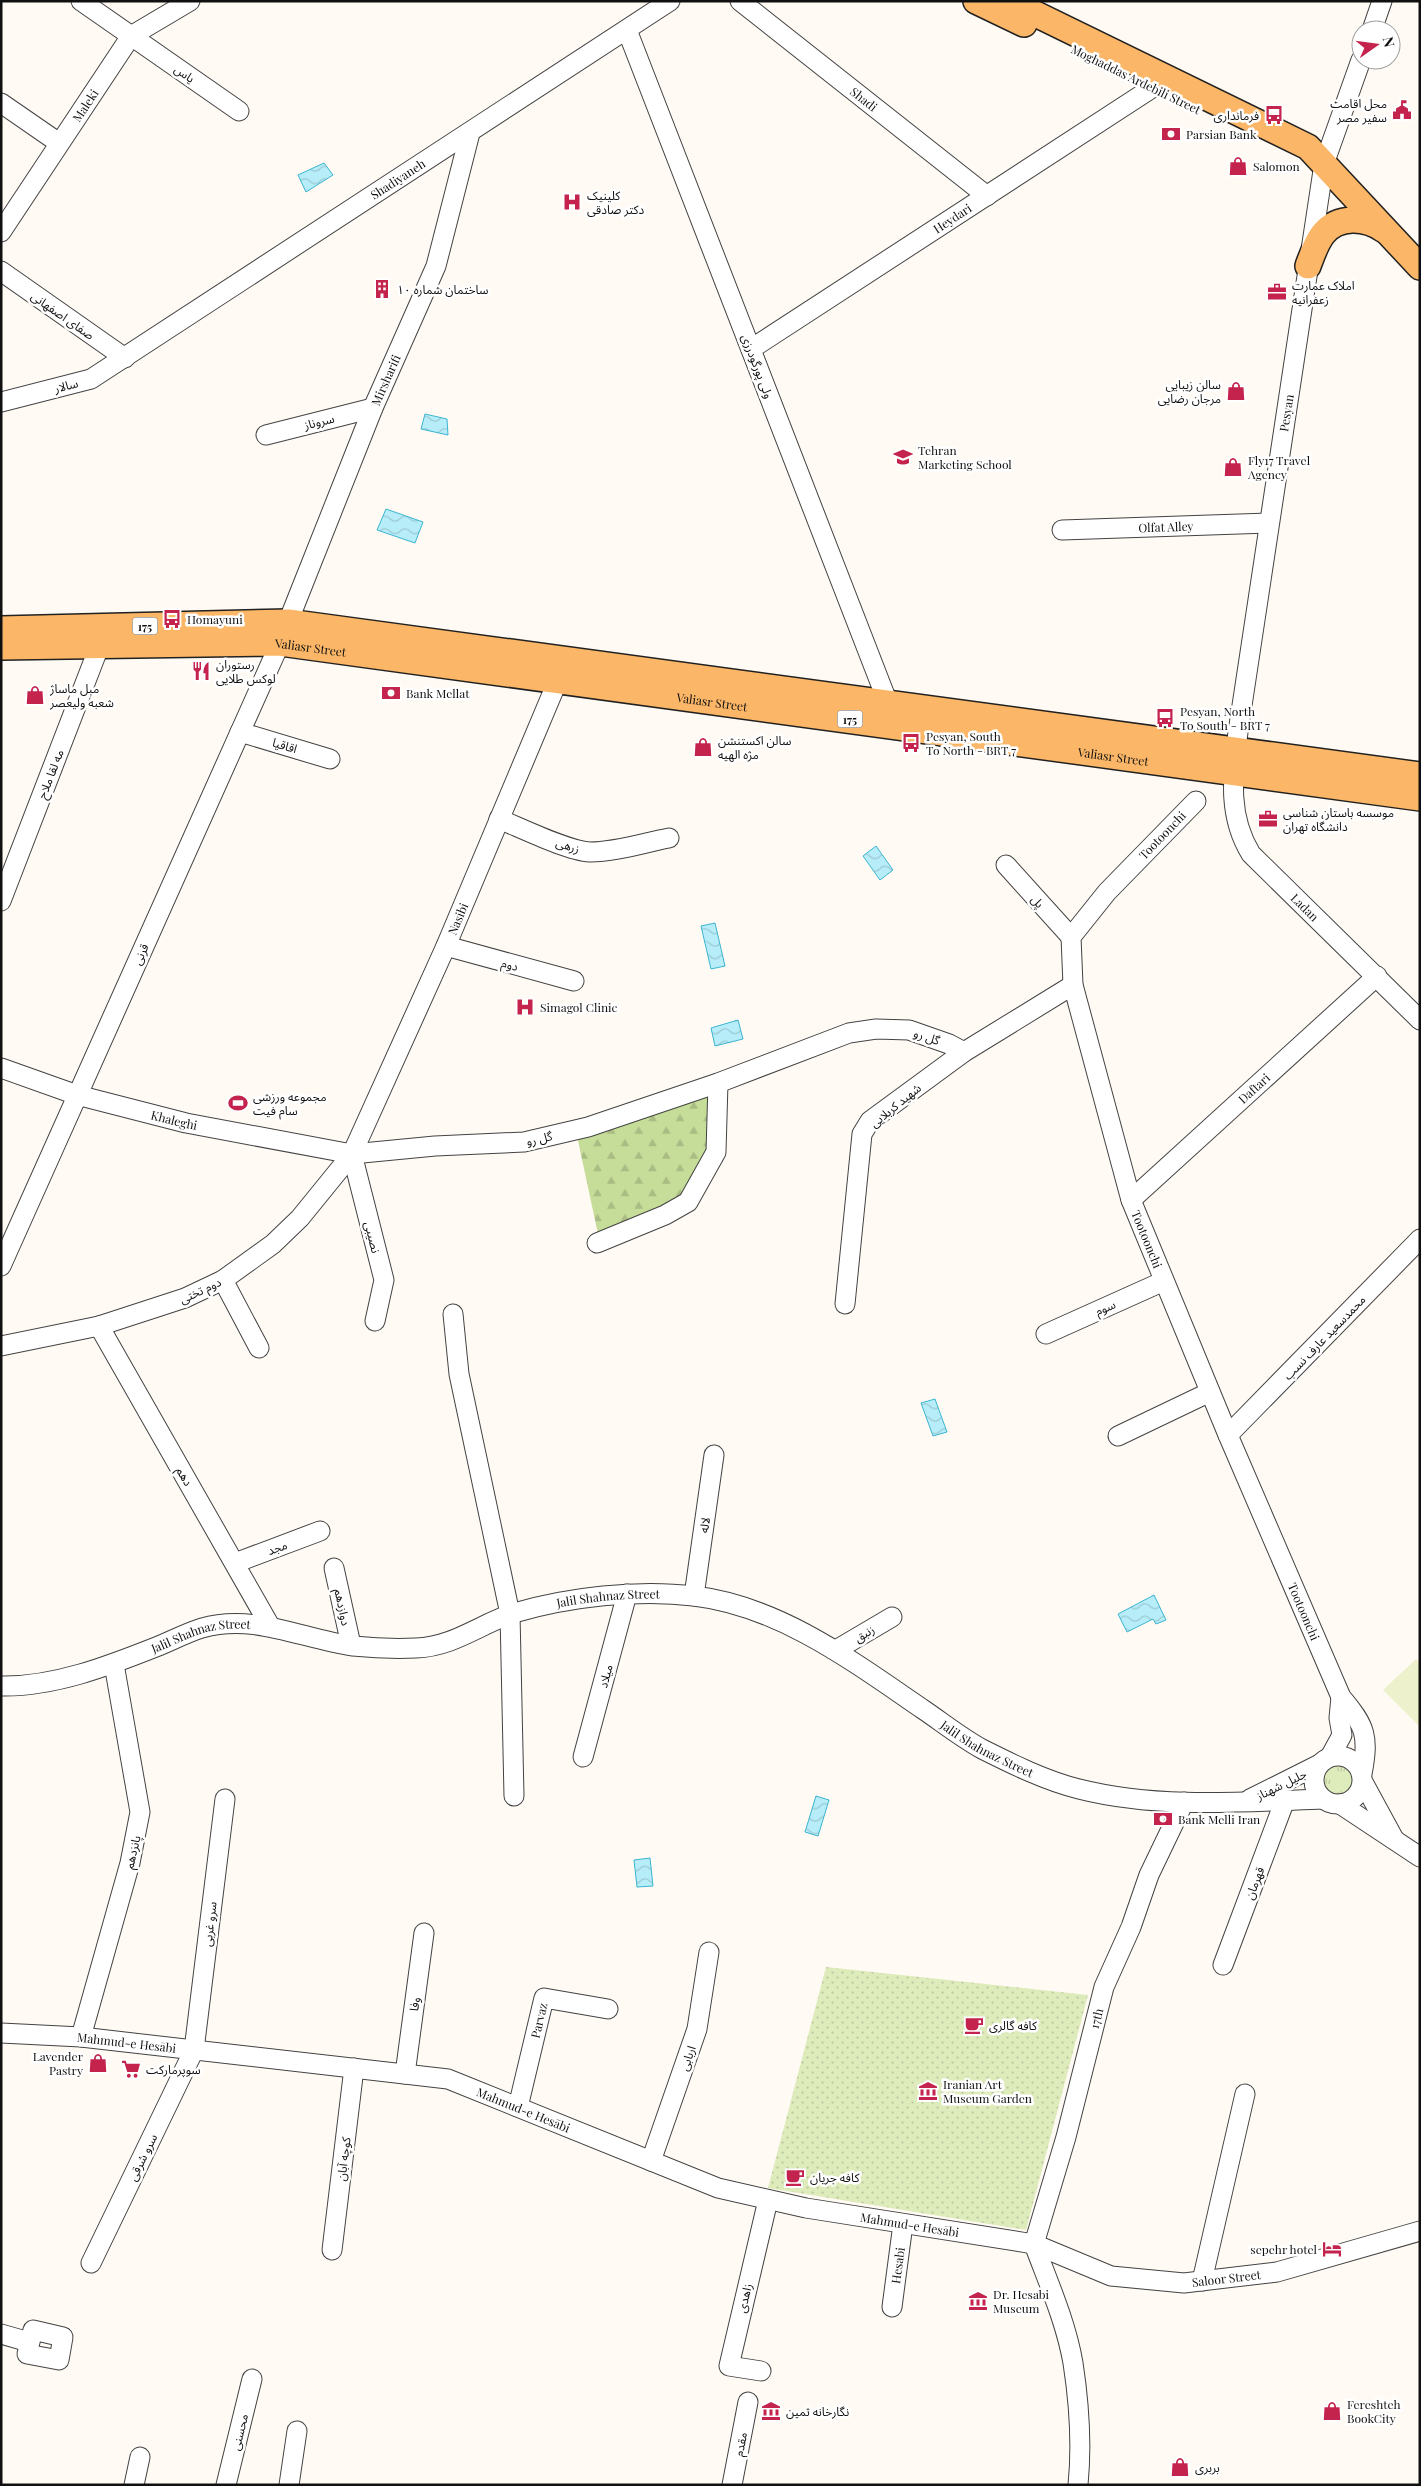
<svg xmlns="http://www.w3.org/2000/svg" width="1421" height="2486" viewBox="0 0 1421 2486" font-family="'Playfair Display','Noto Sans Arabic',serif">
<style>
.grass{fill:url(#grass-tufts)}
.forest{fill:url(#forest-firs)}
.garden{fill:url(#garden-dots)}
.pitch{fill:#edf2cd}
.water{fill:url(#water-waves);stroke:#3bb5d1}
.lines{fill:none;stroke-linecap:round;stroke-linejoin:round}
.minor-casing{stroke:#434343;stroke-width:21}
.major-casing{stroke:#212121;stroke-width:28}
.minor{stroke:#fff;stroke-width:19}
.major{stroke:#fbb767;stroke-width:25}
.labels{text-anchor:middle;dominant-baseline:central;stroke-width:5;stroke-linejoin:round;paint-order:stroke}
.shield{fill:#fff;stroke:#585858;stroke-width:1}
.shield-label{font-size:11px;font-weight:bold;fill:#101010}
.street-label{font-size:12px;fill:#101010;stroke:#fff}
.poi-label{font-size:12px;fill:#101010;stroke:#fff;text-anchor:start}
</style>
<defs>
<pattern id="grass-tufts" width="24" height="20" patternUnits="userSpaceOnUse" patternTransform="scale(1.25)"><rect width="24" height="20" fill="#deebbb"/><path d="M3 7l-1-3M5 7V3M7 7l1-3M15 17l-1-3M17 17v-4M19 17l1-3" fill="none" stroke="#bdc8a0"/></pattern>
<pattern id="forest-firs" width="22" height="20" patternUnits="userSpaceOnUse" patternTransform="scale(1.25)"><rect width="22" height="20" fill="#c6dc99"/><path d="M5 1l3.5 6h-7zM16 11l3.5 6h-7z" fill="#a9bc83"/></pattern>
<pattern id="garden-dots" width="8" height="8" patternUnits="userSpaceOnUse" patternTransform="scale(1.25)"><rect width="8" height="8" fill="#deebbb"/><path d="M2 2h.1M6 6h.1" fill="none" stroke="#bdc8a0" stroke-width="1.8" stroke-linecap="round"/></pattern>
<pattern id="water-waves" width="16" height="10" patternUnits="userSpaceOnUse" patternTransform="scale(1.25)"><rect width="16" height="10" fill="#b6edf8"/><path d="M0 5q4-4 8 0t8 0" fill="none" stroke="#9bcad4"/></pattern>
</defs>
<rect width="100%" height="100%" fill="#fffaf3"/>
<!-- grass -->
<circle class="grass" cx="1338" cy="1780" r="20"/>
<!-- forest -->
<path class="forest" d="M709,1094L707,1152L682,1198L598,1234L577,1136Z"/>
<!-- garden -->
<path class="garden" d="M826,1967L1088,1995L1026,2230L768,2188Z"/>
<!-- pitch -->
<path class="pitch" d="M1416,1659L1420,1663V1727L1383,1690Z"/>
<!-- water -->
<g class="water">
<path d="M324,163L333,175L306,192L298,175Z"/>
<path d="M425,414L447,419L448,435L421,429Z"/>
<path d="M386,509L423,522L415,543L377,530Z"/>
<path d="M876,846L893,870L880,880L863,856Z"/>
<path d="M715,923L725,966L711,969L701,926Z"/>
<path d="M738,1020L743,1039L715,1046L711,1028Z"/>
<path d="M935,1399L947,1432L933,1436L921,1403Z"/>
<path d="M1154,1595L1166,1620L1156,1624L1153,1619L1127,1632L1118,1614Z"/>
<path d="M816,1796L829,1800L818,1836L805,1832Z"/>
<path d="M650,1858L653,1886L637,1887L634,1860Z"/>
</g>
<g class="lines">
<!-- minor casing -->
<g class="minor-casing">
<g id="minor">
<path d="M81,1L239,111"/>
<path id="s1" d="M740,1L987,196"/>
<path d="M627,30L888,703"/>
<path d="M1372,30L1382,1"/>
<path id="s2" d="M1361,60L1324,164L1238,732C1233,775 1227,815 1251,854L1420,1020"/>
<path d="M1,103L59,143"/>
<path id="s3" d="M1,232L131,36L190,1"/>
<path d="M1,271L125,358"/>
<path id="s4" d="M751,349L1152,88"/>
<path id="s5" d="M1,402L91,379L670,1"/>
<path d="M266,435L373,408"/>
<path id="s6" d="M1062,530L1269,523"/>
<path id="s7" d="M288,622L373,408L436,266L470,133"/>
<path d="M240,732L330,759"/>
<path id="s8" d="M1196,801L1107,892L1071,937L1073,985L1131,1200L1228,1435L1341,1697C1366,1726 1369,1737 1362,1774"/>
<path d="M499,819C521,828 568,851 590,852C616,852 643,843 669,838"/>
<path d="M1006,865L1071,937"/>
<path d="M1,901L99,647"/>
<path d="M446,946L574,981"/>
<path id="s9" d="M1,1068L77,1095L186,1123L352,1154L435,1146L524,1142L588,1127L718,1083L849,1033L876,1029L909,1030L949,1044L964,1052"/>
<path d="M352,1154L384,1280L375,1321"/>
<path id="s10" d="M1131,1200L1377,976"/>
<path d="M597,1243L665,1215L688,1202L716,1152L718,1083"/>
<path d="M1,1266L280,643"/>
<path d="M223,1280L259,1348"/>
<path d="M845,1304L862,1134L870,1121L964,1052L1073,985"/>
<path d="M453,1314L459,1374L510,1614L514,1796"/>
<path d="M99,1326L270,1626"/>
<path d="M1046,1334L1164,1281"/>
<path id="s11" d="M1,1346L99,1326L185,1298L223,1280L273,1244L300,1218L352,1154L446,946L558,680"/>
<path d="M1228,1435L1420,1239"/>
<path d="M1118,1436L1210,1392"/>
<path d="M235,1563L320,1531"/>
<path d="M334,1568L351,1645"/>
<path d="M694,1596L714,1455"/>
<path d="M836,1650L892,1617"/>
<path id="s12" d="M1,1686C54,1687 108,1666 156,1647C171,1641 186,1633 202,1628C254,1613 302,1639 353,1646C373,1648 395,1649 416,1648C453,1647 480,1624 514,1613C568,1597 638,1589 694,1596C780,1606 855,1663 924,1710C943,1723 962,1738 982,1749C1012,1764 1046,1781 1079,1789C1158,1809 1243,1802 1323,1799"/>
<circle cx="1338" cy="1780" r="24"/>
<path d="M583,1757L627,1594"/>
<path d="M1330,1757L1342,1735L1339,1718L1341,1697"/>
<path d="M1363,1782L1394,1839"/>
<path d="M1250,1799L1318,1765"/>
<path d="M1340,1804L1420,1857"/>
<path d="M1223,1965L1285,1800"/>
<path id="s13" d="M1,2033L81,2037L448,2079L718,2188L806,2208L1034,2244L1111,2276L1184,2283L1277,2272L1420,2231"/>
<path d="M81,2037L130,1863L140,1812L114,1664"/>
<path d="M405,2074L424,1933"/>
<path id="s14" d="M518,2107L544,1998L608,2009"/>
<path d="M651,2161L697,2029L709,1952"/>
<path id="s15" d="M1034,2244L1066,2137L1104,1987L1131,1927L1149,1875L1184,1802"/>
<path d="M1034,2244C1048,2282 1066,2322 1073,2363C1079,2402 1082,2445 1078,2485"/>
<path d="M332,2250L354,2068"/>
<path d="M91,2263L194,2050L225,1799"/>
<path d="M1202,2281L1245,2094"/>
<path id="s16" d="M892,2307L903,2224"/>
<path d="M33,2330L63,2337L59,2360L27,2354Z"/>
<path d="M1,2334L29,2342"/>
<path d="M761,2371L729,2366L768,2200"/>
<path d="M134,2485L140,2457"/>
<path d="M226,2485L252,2379"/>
<path d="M289,2485L297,2431"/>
<path d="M732,2485L748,2402"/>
</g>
</g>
<!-- major casing -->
<g class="major-casing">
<g id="major">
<path d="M976,1L1024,24"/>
<path d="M1009,1L1308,147L1420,267"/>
<path d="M1308,266C1312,255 1316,243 1323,234C1338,215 1366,217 1384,230"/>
<path d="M1,629L288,622L1420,775"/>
<path id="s17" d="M1,647L280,643L1420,798"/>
</g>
</g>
<!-- minor -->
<use href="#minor" class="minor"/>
<!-- major -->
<use href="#major" class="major"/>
</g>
<!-- icons -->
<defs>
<g id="civic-bare" transform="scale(1.5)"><path d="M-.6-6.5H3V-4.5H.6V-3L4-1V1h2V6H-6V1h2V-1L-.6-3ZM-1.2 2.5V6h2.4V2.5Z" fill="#c4234e" stroke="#fff" stroke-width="2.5" paint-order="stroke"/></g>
<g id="bus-bare" transform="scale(1.5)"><path d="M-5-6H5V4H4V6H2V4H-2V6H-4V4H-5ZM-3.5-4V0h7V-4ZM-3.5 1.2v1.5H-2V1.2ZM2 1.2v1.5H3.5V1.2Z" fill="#c4234e" stroke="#fff" stroke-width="2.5" paint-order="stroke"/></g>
<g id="bank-bare" transform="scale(1.5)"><path d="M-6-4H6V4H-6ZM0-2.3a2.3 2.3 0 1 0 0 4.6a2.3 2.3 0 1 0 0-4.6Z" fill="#c4234e" stroke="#fff" stroke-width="2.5" paint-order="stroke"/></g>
<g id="shop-bare" transform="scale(1.5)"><path d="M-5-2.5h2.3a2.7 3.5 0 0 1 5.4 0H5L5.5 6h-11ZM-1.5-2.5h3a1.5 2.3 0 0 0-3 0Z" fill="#c4234e" stroke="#fff" stroke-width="2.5" paint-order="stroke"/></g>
<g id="hospital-bare" transform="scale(1.5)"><path d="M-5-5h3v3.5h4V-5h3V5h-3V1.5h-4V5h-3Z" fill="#c4234e" stroke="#fff" stroke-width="2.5" paint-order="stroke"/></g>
<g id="building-bare" transform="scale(1.5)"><path d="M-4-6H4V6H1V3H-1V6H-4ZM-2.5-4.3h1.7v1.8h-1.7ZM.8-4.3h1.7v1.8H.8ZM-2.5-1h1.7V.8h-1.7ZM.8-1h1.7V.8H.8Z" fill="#c4234e" stroke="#fff" stroke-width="2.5" paint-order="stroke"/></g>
<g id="office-bare" transform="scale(1.5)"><path d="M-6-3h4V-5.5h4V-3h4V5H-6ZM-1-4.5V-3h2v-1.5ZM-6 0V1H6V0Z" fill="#c4234e" stroke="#fff" stroke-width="2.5" paint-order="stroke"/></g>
<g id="school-bare" transform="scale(1.5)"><path d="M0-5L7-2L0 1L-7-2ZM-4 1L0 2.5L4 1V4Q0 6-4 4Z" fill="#c4234e" stroke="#fff" stroke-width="2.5" paint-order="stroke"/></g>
<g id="restaurant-bare" transform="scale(1.5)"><path d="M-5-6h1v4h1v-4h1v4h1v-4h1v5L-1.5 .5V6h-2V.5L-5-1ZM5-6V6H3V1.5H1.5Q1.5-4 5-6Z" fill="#c4234e" stroke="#fff" stroke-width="2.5" paint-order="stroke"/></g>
<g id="stadium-bare" transform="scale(1.5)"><path d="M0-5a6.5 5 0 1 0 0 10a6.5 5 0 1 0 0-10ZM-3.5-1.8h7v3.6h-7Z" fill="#c4234e" stroke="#fff" stroke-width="2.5" paint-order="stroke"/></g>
<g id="cafe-bare" transform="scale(1.5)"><path d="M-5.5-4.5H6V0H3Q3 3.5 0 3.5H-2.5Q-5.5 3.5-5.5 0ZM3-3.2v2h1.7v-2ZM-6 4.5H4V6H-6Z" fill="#c4234e" stroke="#fff" stroke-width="2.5" paint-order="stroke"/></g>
<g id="supermarket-bare" transform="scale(1.5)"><path d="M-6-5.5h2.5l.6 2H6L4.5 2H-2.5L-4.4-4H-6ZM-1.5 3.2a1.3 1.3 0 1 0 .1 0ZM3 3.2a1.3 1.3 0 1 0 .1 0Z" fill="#c4234e" stroke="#fff" stroke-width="2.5" paint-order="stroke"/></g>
<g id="museum-bare" transform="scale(1.5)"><path d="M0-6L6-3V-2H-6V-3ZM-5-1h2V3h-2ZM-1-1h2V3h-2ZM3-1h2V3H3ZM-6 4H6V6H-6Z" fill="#c4234e" stroke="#fff" stroke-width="2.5" paint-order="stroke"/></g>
<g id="hotel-bare" transform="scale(1.5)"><path d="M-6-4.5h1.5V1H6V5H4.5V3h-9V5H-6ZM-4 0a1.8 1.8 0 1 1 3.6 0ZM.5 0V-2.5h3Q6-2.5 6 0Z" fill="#c4234e" stroke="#fff" stroke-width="2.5" paint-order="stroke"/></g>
</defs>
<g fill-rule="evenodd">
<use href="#civic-bare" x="1402" y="110"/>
<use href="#bus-bare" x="1274" y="115"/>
<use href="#bank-bare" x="1171" y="134"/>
<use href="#shop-bare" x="1238" y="166"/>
<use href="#hospital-bare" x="572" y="202"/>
<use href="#building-bare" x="382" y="289"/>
<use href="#office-bare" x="1277" y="292"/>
<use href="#shop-bare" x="1236" y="391"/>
<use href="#school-bare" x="903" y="457"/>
<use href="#shop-bare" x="1233" y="467"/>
<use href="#bus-bare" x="172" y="619"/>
<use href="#restaurant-bare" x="201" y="671"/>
<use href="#bank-bare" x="391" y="693"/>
<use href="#shop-bare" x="35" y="695"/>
<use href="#bus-bare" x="1165" y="718"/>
<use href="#bus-bare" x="911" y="743"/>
<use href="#shop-bare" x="703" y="747"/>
<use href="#office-bare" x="1268" y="819"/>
<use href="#hospital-bare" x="525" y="1007"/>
<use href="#stadium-bare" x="238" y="1103"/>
<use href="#bank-bare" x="1163" y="1819"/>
<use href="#cafe-bare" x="974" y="2025"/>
<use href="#shop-bare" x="98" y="2063"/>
<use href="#supermarket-bare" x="131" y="2069"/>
<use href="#museum-bare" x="928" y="2091"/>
<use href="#cafe-bare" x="795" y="2177"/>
<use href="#hotel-bare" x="1332" y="2249"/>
<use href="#museum-bare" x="978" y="2301"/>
<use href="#museum-bare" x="771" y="2411"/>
<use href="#shop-bare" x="1332" y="2411"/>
<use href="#shop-bare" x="1180" y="2467"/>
</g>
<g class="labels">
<!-- shield labels -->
<g class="shield">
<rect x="132.5" y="617.5" width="25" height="17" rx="4"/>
<rect x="837.5" y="710.5" width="25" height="17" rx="4"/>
</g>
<g class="shield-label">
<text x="145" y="626">175</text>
<text x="850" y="719">175</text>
</g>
<!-- street labels -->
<g class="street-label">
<text transform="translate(185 73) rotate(35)">یاس</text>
<text transform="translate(1136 79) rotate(26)">Moghaddas Ardebili Street</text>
<text stroke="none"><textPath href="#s1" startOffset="158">Shadi</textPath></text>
<text stroke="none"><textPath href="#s3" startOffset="152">Maleki</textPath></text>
<text stroke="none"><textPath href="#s5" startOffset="459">Shadiyaneh</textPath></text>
<text stroke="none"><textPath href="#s4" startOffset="240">Heydari</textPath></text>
<text transform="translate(63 315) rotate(35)">صفای اصفهانی</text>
<text transform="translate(758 366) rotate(69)">ولی پورگودرزی</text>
<text stroke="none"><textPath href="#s7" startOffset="261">Mirsharifi</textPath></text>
<text transform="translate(66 385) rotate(-14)">سالار</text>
<text transform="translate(1286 413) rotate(-81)">Pesyan</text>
<text transform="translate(319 421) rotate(-14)">سروناز</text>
<text stroke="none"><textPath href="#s6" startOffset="104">Olfat Alley</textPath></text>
<text stroke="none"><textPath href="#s17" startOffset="310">Valiasr Street</textPath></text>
<text stroke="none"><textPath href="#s17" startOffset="715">Valiasr Street</textPath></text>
<text transform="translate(285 745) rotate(17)">اقاقیا</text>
<text stroke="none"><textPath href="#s17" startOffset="1120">Valiasr Street</textPath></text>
<text transform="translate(50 774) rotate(-69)">مه لقا ملاح</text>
<text transform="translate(1162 835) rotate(-46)">Tootoonchi</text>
<text transform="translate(568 845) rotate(18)">زرهی</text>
<text transform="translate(1038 901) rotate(48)">پل</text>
<text stroke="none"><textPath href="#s2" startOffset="886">Ladan</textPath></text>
<text stroke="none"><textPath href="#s11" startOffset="672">Nasibi</textPath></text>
<text transform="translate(140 954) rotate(-66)">قرنی</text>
<text transform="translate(510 964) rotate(15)">دوم</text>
<text transform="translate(927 1036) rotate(19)">گل رو</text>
<text stroke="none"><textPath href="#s10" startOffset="166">Daftari</textPath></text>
<text transform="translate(895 1105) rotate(-39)">شهید کربلایی</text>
<text stroke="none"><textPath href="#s9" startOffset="181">Khaleghi</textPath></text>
<text transform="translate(539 1138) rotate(-13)">گل رو</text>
<text transform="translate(373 1237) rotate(76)">نصیبی</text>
<text stroke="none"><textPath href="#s8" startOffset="498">Tootoonchi</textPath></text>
<text transform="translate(200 1290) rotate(-25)">دوم تختی</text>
<text transform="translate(1105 1307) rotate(-24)">سوم</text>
<text transform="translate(1324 1337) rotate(-46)">محمدسعید عارف نسب</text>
<text transform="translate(185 1476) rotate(60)">دهم</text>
<text transform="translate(704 1525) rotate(-82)">لاله</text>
<text transform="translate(277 1547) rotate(-20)">مجد</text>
<text stroke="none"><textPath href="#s12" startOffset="628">Jalil Shahnaz Street</textPath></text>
<text transform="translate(343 1607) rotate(78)">دوازدهم</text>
<text stroke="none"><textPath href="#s8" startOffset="902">Tootoonchi</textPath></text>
<text transform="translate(864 1633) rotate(-31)">زنبق</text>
<text stroke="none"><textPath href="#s12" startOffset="208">Jalil Shahnaz Street</textPath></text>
<text transform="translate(605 1676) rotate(-75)">میلاد</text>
<text stroke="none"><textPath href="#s12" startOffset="1048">Jalil Shahnaz Street</textPath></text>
<text transform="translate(1281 1784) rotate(-26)">جلیل شهناز</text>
<text transform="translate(132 1852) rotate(-77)">پانزدهم</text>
<text transform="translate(1254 1883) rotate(-69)">قهرمان</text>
<text transform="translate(209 1924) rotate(-83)">سرو غربی</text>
<text transform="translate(414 2004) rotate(-82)">وفا</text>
<text stroke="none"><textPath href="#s15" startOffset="234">17th</textPath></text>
<text stroke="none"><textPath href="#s14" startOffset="89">Parvaz</textPath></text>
<text stroke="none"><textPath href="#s13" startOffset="126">Mahmud-e Hesābi</textPath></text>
<text transform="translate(687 2058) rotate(-71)">اربابی</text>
<text stroke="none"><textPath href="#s13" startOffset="531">Mahmud-e Hesābi</textPath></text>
<text transform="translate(142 2157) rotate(-64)">سرو شرقی</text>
<text transform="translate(343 2159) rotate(-83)">کوچه آبان</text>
<text stroke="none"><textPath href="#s13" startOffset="936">Mahmud-e Hesābi</textPath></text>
<text stroke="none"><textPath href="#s16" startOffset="42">Hesabi</textPath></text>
<text stroke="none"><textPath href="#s13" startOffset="1261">Saloor Street</textPath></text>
<text transform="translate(744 2298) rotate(-77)">زاهدی</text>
<text transform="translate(239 2432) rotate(-76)">محسنی</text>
<text transform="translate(740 2444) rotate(-79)">مقدم</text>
</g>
<!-- poi labels -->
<g class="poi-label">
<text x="1387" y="103" text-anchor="end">محل اقامت<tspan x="1387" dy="14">سفیر مصر</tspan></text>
<text x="1259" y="115" text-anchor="end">فرمانداری</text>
<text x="1186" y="134">Parsian Bank</text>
<text x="1253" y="166">Salomon</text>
<text x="587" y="195">کلینیک<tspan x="587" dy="14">دکتر صادقی</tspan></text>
<text x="1292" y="285">املاک عمارت<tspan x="1292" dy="14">زعفرانیه</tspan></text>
<text x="397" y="289">ساختمان شماره ۱۰</text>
<text x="1221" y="384" text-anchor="end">سالن زیبایی<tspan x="1221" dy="14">مرجان رضایی</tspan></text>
<text x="918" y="450">Tehran<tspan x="918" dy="14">Marketing School</tspan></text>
<text x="1248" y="460">Fly17 Travel<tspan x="1248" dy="14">Agency</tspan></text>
<text x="187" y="619">Homayuni</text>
<text x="216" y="664">رستوران<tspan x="216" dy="14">لوکس طلایی</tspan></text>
<text x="50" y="688">مبل ماساژ<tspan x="50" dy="14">شعبه ولیعصر</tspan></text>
<text x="406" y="693">Bank Mellat</text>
<text x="1180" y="711">Pesyan, North<tspan x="1180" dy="14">To South - BRT 7</tspan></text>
<text x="926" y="736">Pesyan, South<tspan x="926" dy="14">To North - BRT 7</tspan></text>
<text x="718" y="740">سالن اکستنشن<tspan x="718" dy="14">مژه الهیه</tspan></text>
<text x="1283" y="812">موسسه باستان شناسی<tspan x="1283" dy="14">دانشگاه تهران</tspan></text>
<text x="540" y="1007">Simagol Clinic</text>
<text x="253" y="1096">مجموعه ورزشی<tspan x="253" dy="14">سام فیت</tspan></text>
<text x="1178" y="1819">Bank Melli Iran</text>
<text x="989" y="2025">کافه گالری</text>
<text x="83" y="2056" text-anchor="end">Lavender<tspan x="83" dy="14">Pastry</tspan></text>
<text x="146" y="2069">سوپرمارکت</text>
<text x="943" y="2084">Iranian Art<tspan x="943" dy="14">Museum Garden</tspan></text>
<text x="810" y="2177">کافه جریان</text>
<text x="1317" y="2249" text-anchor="end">sepehr hotel</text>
<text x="993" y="2294">Dr. Hesabi<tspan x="993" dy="14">Museum</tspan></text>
<text x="1347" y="2404">Fereshteh<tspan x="1347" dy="14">BookCity</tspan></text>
<text x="786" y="2411">نگارخانه ثمین</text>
<text x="1195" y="2467">بربری</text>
</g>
</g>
<!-- border -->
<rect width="1421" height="2486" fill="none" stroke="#101010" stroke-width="5"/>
<!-- north arrow -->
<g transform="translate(1376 45) rotate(76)"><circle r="24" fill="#ffffff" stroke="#9f9f9f"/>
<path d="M0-4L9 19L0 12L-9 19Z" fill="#c4234e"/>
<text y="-8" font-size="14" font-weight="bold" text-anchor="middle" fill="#101010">N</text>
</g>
</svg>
